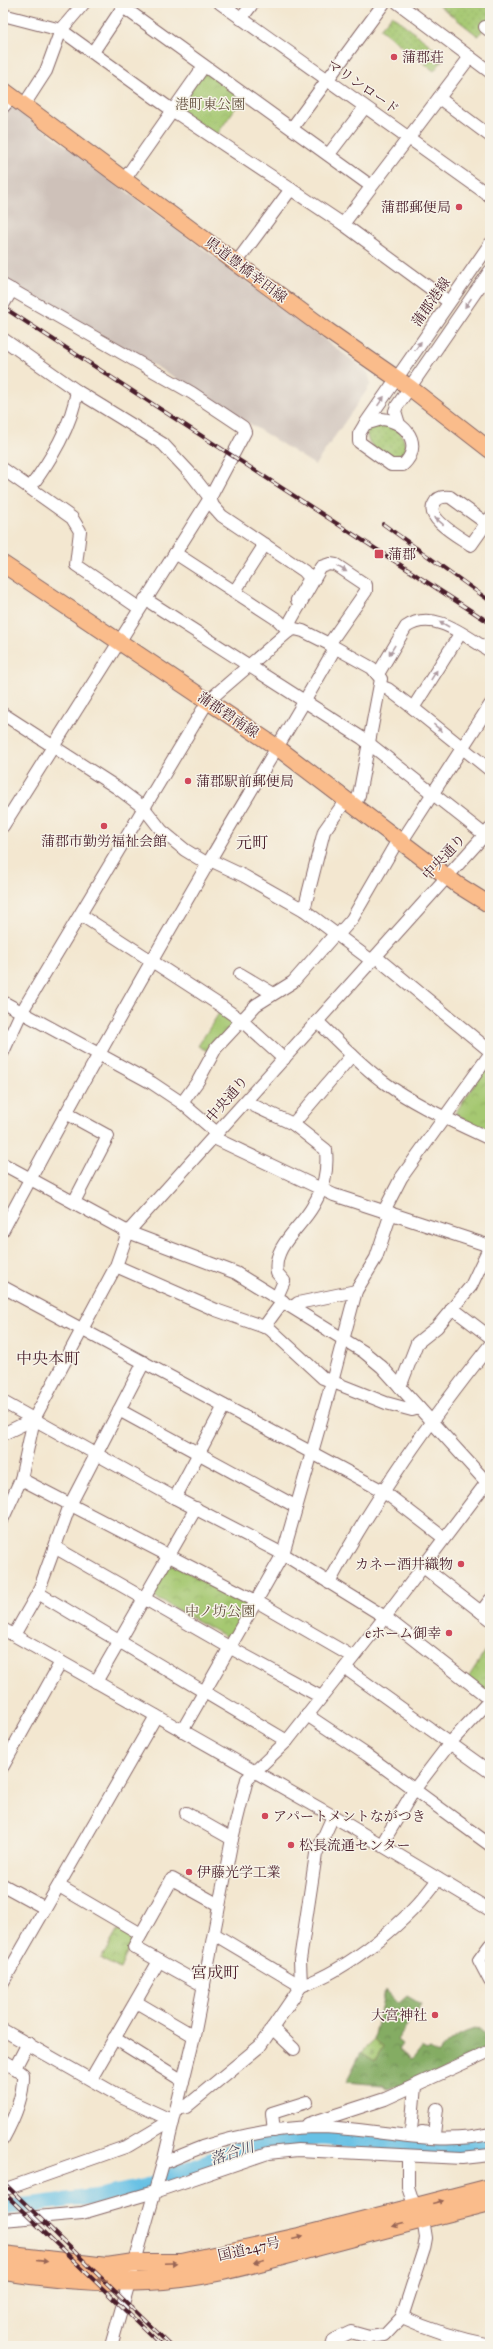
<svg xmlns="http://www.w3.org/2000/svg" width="493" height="2349" viewBox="0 0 493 2349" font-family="'IM FELL Great Primer','Noto Serif JP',serif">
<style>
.industrial{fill:#cec1b9}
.grass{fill:url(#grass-dots);stroke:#78744e}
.forest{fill:url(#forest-crowns);stroke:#676647}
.cemetery{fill:url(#cemetery-stones);stroke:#78744e}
.park{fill:url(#park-crowns);stroke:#78744e}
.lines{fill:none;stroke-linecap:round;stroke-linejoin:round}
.river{stroke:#67c1e5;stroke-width:15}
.minor-casing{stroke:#856565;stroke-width:14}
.major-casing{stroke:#856565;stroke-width:18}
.highway-casing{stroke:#856565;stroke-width:20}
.minor{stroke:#fff;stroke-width:12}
.major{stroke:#fabc8b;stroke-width:16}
.highway{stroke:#fabc8b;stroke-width:18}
.rail-casing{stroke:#4a1f2b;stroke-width:4}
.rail{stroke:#f7f3e8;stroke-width:2.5;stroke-dasharray:8;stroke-linecap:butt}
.oneway{fill:#ae9aa0}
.oneway2{fill:#996656}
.poi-dot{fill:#d1495b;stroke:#f7f3e8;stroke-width:1.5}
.labels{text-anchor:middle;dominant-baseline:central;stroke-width:3;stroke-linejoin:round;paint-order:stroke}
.poi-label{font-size:14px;fill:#4a1f2b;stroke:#f7f3e8;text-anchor:start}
.street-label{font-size:14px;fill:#4a1f2b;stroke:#f7f3e8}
.park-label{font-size:14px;fill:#655240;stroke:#f7f3e8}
.water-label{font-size:15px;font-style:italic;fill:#535063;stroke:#f7f3e8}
.quarter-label{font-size:16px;fill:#4a1f2b;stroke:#f7f3e8}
</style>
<defs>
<pattern id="grass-dots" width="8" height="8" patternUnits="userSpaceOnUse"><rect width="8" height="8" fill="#a5c871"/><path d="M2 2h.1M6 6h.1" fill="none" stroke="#90ab62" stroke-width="1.8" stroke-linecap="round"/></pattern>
<pattern id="forest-crowns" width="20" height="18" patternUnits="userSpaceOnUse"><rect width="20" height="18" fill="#84ac63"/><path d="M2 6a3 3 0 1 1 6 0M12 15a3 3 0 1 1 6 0" fill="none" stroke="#6e8b52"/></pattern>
<pattern id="cemetery-stones" width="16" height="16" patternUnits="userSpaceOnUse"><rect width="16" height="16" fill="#a5c871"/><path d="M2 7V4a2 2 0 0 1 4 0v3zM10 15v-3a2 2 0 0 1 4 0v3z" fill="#90ab62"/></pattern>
<pattern id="park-crowns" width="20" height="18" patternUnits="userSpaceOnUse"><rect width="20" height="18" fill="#a5c871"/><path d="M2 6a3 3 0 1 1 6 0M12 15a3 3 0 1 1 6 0" fill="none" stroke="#90ab62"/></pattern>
</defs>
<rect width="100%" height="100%" fill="#f7f3e8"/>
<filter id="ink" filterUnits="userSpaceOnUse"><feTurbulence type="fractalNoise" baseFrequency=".025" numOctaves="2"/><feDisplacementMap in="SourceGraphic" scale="8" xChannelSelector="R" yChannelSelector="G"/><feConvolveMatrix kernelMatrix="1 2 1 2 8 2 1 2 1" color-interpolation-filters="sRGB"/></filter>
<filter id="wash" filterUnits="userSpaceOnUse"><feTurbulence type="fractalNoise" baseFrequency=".012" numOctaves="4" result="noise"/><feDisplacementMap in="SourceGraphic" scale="16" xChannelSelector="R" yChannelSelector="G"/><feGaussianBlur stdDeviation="0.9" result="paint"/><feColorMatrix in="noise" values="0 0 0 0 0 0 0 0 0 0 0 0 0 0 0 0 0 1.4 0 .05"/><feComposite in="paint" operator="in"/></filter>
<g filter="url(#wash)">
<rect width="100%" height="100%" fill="#f3e7d0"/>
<!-- industrial -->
<path class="industrial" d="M11,105L368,372L371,384L315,465L190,386L3,279V113Z"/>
<!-- grass -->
<g class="grass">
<path d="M436,3H490V21L478,36Z"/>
<path d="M392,15L445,57L434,71L380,29Z"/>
<path d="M375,423L398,428C427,478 363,456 367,431Z"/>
</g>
<!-- forest -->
<path class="forest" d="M385,1990L398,2004L407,1996L421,2004L397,2040L402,2044L398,2050L412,2060L421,2048L427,2051L429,2049L437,2055C449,2039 460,2033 478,2028L490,2038V2046L421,2083L386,2088L383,2085L346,2082L361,2052L375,2061L383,2047L374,2040Z"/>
<!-- cemetery -->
<path class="cemetery" d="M374,2040L383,2047L375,2061L361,2052Z"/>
<!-- park -->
<g class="park">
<path d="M202,72H208L243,97L216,136L179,111Z"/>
<path d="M221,1010L241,1025L211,1053L198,1046Z"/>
<path d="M490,1063V1133L489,1134L455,1113Z"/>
<path d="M168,1564H171L248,1603V1607L231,1637L228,1638L154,1597L151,1593Z"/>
<path d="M490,1644V1699L466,1681Z"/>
<path d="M118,1930L133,1938L120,1969L101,1959Z"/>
</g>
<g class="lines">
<!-- river -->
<path class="river" d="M3,2208L99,2196L146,2186L247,2145L322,2138L436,2150L490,2144"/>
</g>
</g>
<g filter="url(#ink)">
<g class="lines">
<!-- minor casing -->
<g class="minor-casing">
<g id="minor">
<path d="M220,3L490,196"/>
<path d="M398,3L490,72"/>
<path d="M3,15L61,30L172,110L343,224L449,302"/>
<path d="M241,19L253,3"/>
<path d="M485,27L490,31"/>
<path d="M93,52L123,7L371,186"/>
<path d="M439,98L490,136"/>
<path d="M24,105L46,71L61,30L84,3"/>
<path d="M3,107L12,97"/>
<path d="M292,128L384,3"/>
<path d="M329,154L365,107"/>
<path d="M124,180L204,66"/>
<path d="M343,224L470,57"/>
<path d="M236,263L291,189"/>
<path d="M3,285L192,393L243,427L245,432L210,498L3,826"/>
<path d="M3,305L12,290"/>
<path d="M3,339L77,391L163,444L192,475L210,498L213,506L222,516L304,571L310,578L297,600L300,605"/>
<path d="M382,419C406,421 424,445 403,465H391L359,442V434L365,424Z"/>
<path d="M365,424L490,244"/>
<path d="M399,424L395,411L397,406L490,271"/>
<path d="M3,469L72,518L80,531L76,565L139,608"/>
<path d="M30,488C52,458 71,427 77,391"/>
<path d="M486,523L450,497C443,496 437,497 434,504C425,519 460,537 471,545L490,518"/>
<path d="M175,553L278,620L289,631"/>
<path d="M235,591L265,544"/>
<path d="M145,599L362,738L485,835"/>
<path d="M289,631L291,620L321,567L330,564L336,565L366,585V591L329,644"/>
<path d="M378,674L406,627C434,608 466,637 490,651"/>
<path d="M380,686L388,689L413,708L490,770"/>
<path d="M413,708L460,634"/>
<path d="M3,714L116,787L144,808L162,831L185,850L208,864"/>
<path d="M402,841L490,705"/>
<path d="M210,860L244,876L304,910L372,961"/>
<path d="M304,910L324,831L346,800"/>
<path d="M81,915L221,1006L242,1021L284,1059"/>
<path d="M338,935L352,919L399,838"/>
<path d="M376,957L490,1051"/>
<path d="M240,974L272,993"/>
<path d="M3,1002L152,1083L182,1103L217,1133"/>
<path d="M317,1021C339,1042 360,1065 385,1083C416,1106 455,1122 490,1139"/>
<path d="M3,1052L21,1013L208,701L289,631L295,629L303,631L329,644L372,668L381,679L359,795L354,805"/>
<path d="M246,1102L293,1124L352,1055"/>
<path d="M182,1103L198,1081L216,1048L256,1005L293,982L336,933"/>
<path d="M66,1113L108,1136L74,1202"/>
<path d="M214,1138L334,1195L490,1246"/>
<path d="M3,1164L128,1232L236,1273L364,1352L382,1367L490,1486"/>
<path d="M384,1211L401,1178L490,1054"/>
<path d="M3,1230C69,1105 139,982 210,860C251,789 295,720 335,648"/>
<path d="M116,1266L216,1310L270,1329L323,1378L386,1403L412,1410L419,1408"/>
<path d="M3,1287L383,1491L444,1538"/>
<path d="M277,1297L284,1281L277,1273C272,1246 301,1228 313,1206C324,1187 328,1172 326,1150L293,1124"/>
<path d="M293,1307L298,1303L356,1291"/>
<path d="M452,1308L490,1337"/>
<path d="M264,1327L283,1301"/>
<path d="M400,1387L417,1343L437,1327L471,1286L490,1246"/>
<path d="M3,1402L175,1498L283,1554L385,1617L490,1699"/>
<path d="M119,1410L295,1506"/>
<path d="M3,1434L34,1419"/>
<path d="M21,1479L256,1601L353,1657"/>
<path d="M175,1498L224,1406"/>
<path d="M3,1518L21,1479L34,1419L116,1266L128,1232L490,829"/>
<path d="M56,1548L229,1647L321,1697"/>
<path d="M422,1566L490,1619"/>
<path d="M329,1583C375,1497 430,1421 490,1345"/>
<path d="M38,1593L287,1741"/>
<path d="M481,1612L490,1600"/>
<path d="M3,1629L333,1816L490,1910"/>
<path d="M14,1635L38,1593L70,1505L144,1362"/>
<path d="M345,1668L490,1772"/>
<path d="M96,1682L196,1508"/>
<path d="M307,1715L367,1755L490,1845"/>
<path d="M182,1731L283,1554L332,1382L356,1291L376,1258L391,1213"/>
<path d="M3,1766L61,1662"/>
<path d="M186,1813L232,1839"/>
<path d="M382,1844L414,1790L450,1743L490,1700"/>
<path d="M3,1885L45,1908"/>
<path d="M59,1886L141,1934"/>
<path d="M214,1934L301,1986C348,1970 410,1920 438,1879"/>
<path d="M490,1945L479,1960L490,1981"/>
<path d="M3,1982L156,1716"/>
<path d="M204,1986L134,1947L172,1879L219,1905"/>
<path d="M136,2002L194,2036"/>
<path d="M272,2028L294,2049"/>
<path d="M3,2030L123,2098L173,2121"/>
<path d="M114,2038L183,2081"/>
<path d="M3,2061L15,2068"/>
<path d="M91,2079L159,1961"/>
<path d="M176,2109L186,2107L260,2046L301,1986L300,1960L316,1854L333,1816"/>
<path d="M308,2124L385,2099L490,2051"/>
<path d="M274,2131L272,2113L307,2102"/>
<path d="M411,2131L415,2086"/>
<path d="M422,2132L434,2134L437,2109"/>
<path d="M3,2139C13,2121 24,2095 23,2074L15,2068L28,2043"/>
<path d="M408,2157V2187L415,2208"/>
<path d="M163,2163C176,2158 189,2152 202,2147C237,2136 278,2128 315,2127C374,2127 431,2147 490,2134"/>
<path d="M3,2190L128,2146L165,2124L173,2121"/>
<path d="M3,2220L82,2213L154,2192L268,2153L298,2150L462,2158L490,2155"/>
<path d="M402,2317C430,2330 459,2339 490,2345"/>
<path d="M111,2346L163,2163L194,2036L232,1839L247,1779L287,1741L385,1617L490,1478"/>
<path d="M332,2346L334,2340L351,2332L369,2337L385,2335L402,2317L424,2249L426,2238L423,2219"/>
</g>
</g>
<!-- major casing -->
<g class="major-casing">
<g id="major">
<path d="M3,90L328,331L409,387L490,450"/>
<path d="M3,564L278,748L458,885L490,905"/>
</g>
</g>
<!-- highway casing -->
<g class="highway-casing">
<g id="highway">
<path d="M3,2255L107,2267L134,2263H182L299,2237L490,2188"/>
<path d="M3,2271C50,2279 100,2283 148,2281C202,2279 256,2263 308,2249C369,2233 429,2217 490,2202"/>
</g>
</g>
<!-- minor -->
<use href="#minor" class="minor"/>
<!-- major -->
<use href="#major" class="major"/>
<!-- highway -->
<use href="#highway" class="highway"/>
<!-- rail casing -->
<g class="rail-casing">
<g id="rail">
<path d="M3,307L490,623"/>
<path d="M383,524L490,601"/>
<path d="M3,2182L171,2346"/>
<path d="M3,2192L162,2346"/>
</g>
</g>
<!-- rail -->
<use href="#rail" class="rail"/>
</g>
<!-- one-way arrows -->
<defs><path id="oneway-solid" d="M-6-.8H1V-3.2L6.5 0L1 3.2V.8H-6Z"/></defs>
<g class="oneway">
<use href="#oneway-solid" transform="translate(468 303) rotate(125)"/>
<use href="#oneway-solid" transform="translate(418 346) rotate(-55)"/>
<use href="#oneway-solid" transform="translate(381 401) rotate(-55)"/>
<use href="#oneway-solid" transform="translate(439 521) rotate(-140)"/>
<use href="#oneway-solid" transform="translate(342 569) rotate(31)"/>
<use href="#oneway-solid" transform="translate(444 624) rotate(-150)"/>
<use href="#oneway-solid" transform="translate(392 650) rotate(121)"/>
<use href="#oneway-solid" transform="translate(434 675) rotate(-58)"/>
<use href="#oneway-solid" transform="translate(438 728) rotate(39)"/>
</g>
<g class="oneway2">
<use href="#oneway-solid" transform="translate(438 2202) rotate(-14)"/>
<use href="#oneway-solid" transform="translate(398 2225) rotate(165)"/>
<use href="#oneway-solid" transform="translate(298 2237) rotate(-14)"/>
<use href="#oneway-solid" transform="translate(42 2261) rotate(6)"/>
<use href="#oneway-solid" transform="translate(259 2262) rotate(165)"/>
<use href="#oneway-solid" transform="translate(171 2263) rotate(-2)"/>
<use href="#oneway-solid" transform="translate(102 2280) rotate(-177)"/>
</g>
</g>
<!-- markers -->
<g class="poi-dot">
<circle cx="394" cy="57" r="4"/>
<circle cx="459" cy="207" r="4"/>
<rect x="374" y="549" width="10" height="10" rx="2"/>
<circle cx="188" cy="781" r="4"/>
<circle cx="104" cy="826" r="4"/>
<circle cx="461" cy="1564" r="4"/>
<circle cx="449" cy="1633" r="4"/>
<circle cx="265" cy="1816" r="4"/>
<circle cx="291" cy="1845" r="4"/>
<circle cx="189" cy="1872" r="4"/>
<circle cx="435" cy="2015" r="4"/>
</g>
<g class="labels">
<!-- poi labels -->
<g class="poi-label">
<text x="402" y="57">蒲郡荘</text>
<text x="451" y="207" text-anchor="end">蒲郡郵便局</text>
<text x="388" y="554">蒲郡</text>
<text x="196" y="781">蒲郡駅前郵便局</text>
<text x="104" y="841" text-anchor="middle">蒲郡市勤労福祉会館</text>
<text x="453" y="1564" text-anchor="end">カネー酒井織物</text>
<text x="441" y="1633" text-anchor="end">eホーム御幸</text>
<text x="273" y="1816">アパートメントながつき</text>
<text x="299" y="1845">松長流通センター</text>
<text x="197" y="1872">伊藤光学工業</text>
<text x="427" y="2015" text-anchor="end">大宮神社</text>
</g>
<!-- street labels -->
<g class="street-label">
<text transform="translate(363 87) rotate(35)">マリンロード</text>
<text transform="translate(246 270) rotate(37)">県道豊橋幸田線</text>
<text transform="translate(431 302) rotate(-55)">蒲郡港線</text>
<text transform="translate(228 715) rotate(34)">蒲郡碧南線</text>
<text transform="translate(444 857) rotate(-47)">中央通り</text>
<text transform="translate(227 1099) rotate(-49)">中央通り</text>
<text transform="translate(249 2249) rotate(-13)">国道247号</text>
</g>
<!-- park labels -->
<g class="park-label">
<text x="210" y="104">港町東公園</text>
<text x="220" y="1611">中ノ坊公園</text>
</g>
<!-- water labels -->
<g class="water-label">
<text transform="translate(232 2153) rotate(-18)">落合川</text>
</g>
<!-- quarter labels -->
<g class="quarter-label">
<text x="252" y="842">元町</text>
<text x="48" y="1358">中央本町</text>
<text x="215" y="1972">宮成町</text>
</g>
</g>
<!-- margin -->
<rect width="493" height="2349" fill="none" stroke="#f7f3e8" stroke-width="16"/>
</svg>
